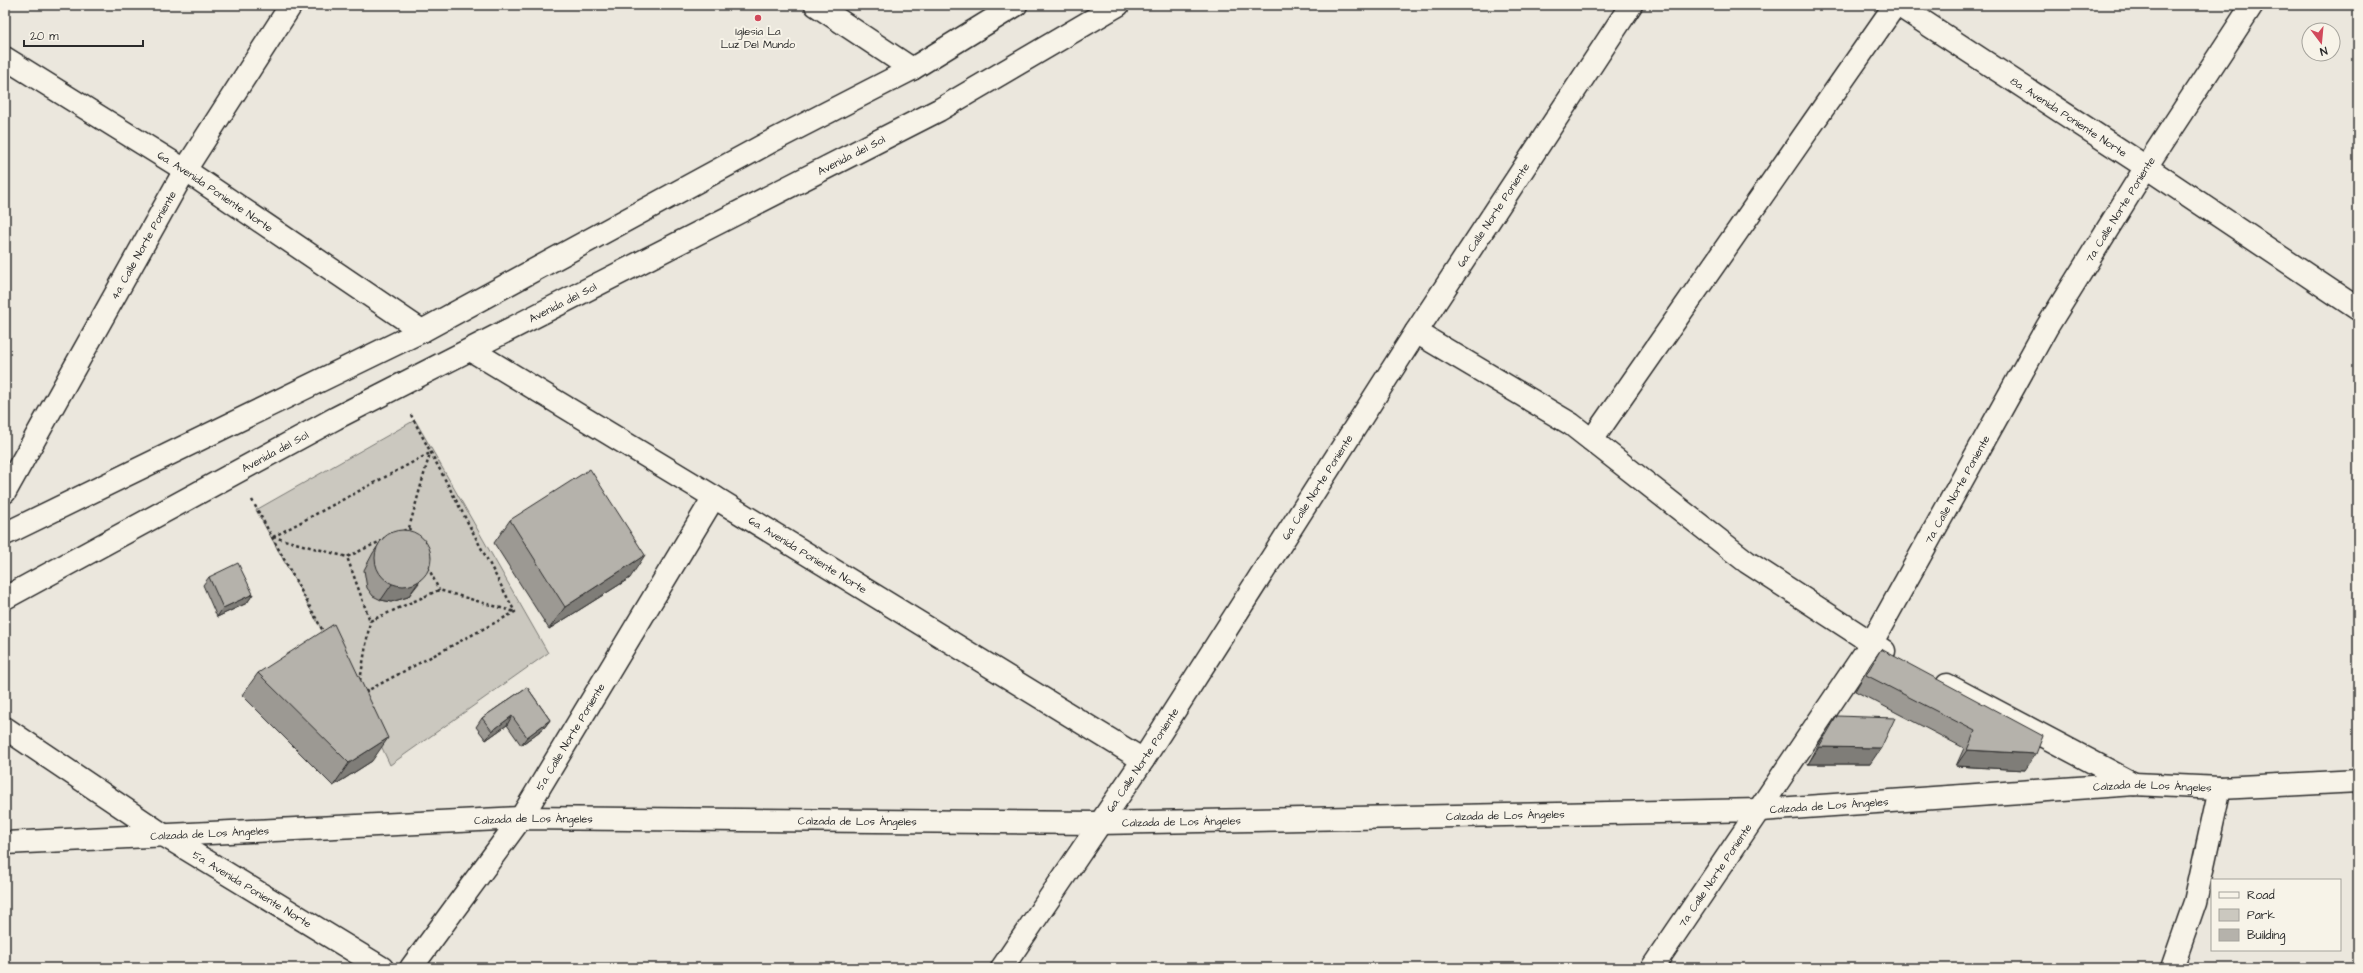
<svg xmlns="http://www.w3.org/2000/svg" width="2363" height="973" viewBox="0 0 2363 973" font-family="'Architects Daughter',sans-serif">
<style>
.green{fill:#cbc8bf;stroke:#7b7a75}
.lines{fill:none;stroke-linecap:round;stroke-linejoin:round}
.minor-casing{stroke:#2b2b2b;stroke-width:25}
.secondary-casing{stroke:#2b2b2b;stroke-width:25}
.path{stroke:#2b2b2b;stroke-width:2.5;stroke-dasharray:3 3;stroke-linecap:butt}
.minor{stroke:#f7f3e8;stroke-width:22}
.secondary{stroke:#f7f3e8;stroke-width:22}
.wall{fill:#9c9993;stroke:#2b2b2b}
.shaded-wall{fill:#7f7d78;stroke:#2b2b2b}
.building{fill:#b5b2ab;stroke:#2b2b2b}
.poi-dot{fill:#d1495b;stroke:#f7f3e8;stroke-width:1.5}
.labels{text-anchor:middle;dominant-baseline:central;stroke-width:4;stroke-linejoin:round;paint-order:stroke}
.poi-label{font-size:11px;fill:#2b2b2b;stroke:#f7f3e8}
.street-label{font-size:11px;fill:#2b2b2b;stroke:#f7f3e8}
</style>
<rect width="100%" height="100%" fill="#ebe7dd"/>
<filter id="ink" filterUnits="userSpaceOnUse"><feTurbulence type="fractalNoise" baseFrequency=".025" numOctaves="2"/><feDisplacementMap in="SourceGraphic" scale="8" xChannelSelector="R" yChannelSelector="G"/><feConvolveMatrix kernelMatrix="1 2 1 2 8 2 1 2 1" color-interpolation-filters="sRGB"/></filter>
<g filter="url(#ink)">
<!-- green -->
<path class="green" d="M415,420L548,653L390,765L358,696L256,510Z"/>
<g class="lines">
<!-- minor casing -->
<g class="minor-casing">
<g id="minor">
<path d="M816,5L912,69"/>
<path id="s1" d="M1898,5L2146,167L2358,309"/>
<path id="s2" d="M5,58L185,170L422,331"/>
<path d="M1416,332L1571,424L1747,562L1884,651"/>
<path id="s3" d="M471,350L714,497L1143,760"/>
<path d="M1592,440L1895,5"/>
<path id="s4" d="M5,492L185,170L291,5"/>
<path d="M1947,685L2134,784"/>
<path id="s5" d="M5,728L162,834L382,968"/>
<path id="s6" d="M5,843L521,818L1099,823L1761,810L2134,784L2220,788L2358,781"/>
<path id="s7" d="M411,968L521,818L714,497"/>
<path id="s8" d="M1002,968L1143,760L1416,332L1631,5"/>
<path id="s9" d="M1652,968L1871,644L2047,327L2146,167L2252,5"/>
<path d="M2172,968L2195,902L2220,788"/>
</g>
</g>
<!-- secondary casing -->
<g class="secondary-casing">
<g id="secondary">
<path d="M5,534L422,331L768,143L912,69L1016,5"/>
<path id="s10" d="M5,598L336,418L939,110L1118,5"/>
</g>
</g>
<!-- path -->
<g class="path">
<path d="M252,500L324,633"/>
<path d="M409,528L430,453"/>
<path d="M403,531L409,528L411,532"/>
<path d="M273,537L430,453"/>
<path d="M273,537L347,557"/>
<path d="M383,540L347,557L370,621L439,590L515,612"/>
<path d="M428,567L439,590"/>
<path d="M360,681L370,621"/>
<path d="M365,692L515,612L411,415"/>
</g>
<!-- minor -->
<use href="#minor" class="minor"/>
<!-- secondary -->
<use href="#secondary" class="secondary"/>
</g>
<!-- wall -->
<g class="wall">
<path d="M510,520L630,578L549,629L494,543Z"/>
<path d="M384,537L419,583L408,597L391,602L381,600L373,596L367,588L364,570L373,553Z"/>
<path d="M209,577L253,594L247,603L217,617L203,585Z"/>
<path d="M1881,649L2025,770L1956,766L1964,748L1855,691L1870,665Z"/>
<path d="M258,673L372,761L333,786L242,695Z"/>
<path d="M527,687L550,720L544,728L521,745L507,725L486,740L476,727L482,718Z"/>
<path d="M1837,716L1870,764H1808L1826,732Z"/>
</g>
<!-- shaded-wall -->
<g class="shaded-wall">
<path d="M645,555L630,578L549,629L565,607Z"/>
<path d="M430,566L408,597L391,602L381,600L392,584Z"/>
<path d="M253,594L247,603L217,617L223,608Z"/>
<path d="M512,716L507,725L486,740L492,731Z"/>
<path d="M550,720L544,728L521,745L527,737Z"/>
<path d="M388,738L372,761L333,786L349,763Z"/>
<path d="M1819,747L1881,748L1870,764H1808Z"/>
<path d="M1967,750L2036,754L2025,770L1956,766Z"/>
</g>
<!-- building -->
<g class="building">
<path d="M590,469L645,555L565,607L510,520Z"/>
<circle cx="403" cy="558" r="28"/>
<path d="M238,563L253,594L223,608L209,577Z"/>
<path d="M334,624L388,738L349,763L258,673Z"/>
<path d="M1881,649L2043,736L2036,754L1967,750L1975,731L1866,675Z"/>
<path d="M527,687L550,720L527,737L512,716L492,731L482,718Z"/>
<path d="M1837,716L1895,718L1881,748L1819,747Z"/>
</g>
</g>
<!-- markers -->
<circle class="poi-dot" cx="758" cy="18" r="4"/>
<g class="labels">
<!-- poi labels -->
<g class="poi-label">
<text x="758" y="31">Iglesia La<tspan x="758" dy="13">Luz Del Mundo</tspan></text>
</g>
<!-- street labels -->
<g class="street-label">
<text stroke="none"><textPath href="#s1" startOffset="204">8a. Avenida Poniente Norte</textPath></text>
<text stroke="none"><textPath href="#s10" startOffset="955">Avenida del Sol</textPath></text>
<text stroke="none"><textPath href="#s2" startOffset="249">6a. Avenida Poniente Norte</textPath></text>
<text stroke="none"><textPath href="#s9" startOffset="892">7a. Calle Norte Poniente</textPath></text>
<text stroke="none"><textPath href="#s8" startOffset="899">6a. Calle Norte Poniente</textPath></text>
<text stroke="none"><textPath href="#s4" startOffset="283">4a. Calle Norte Poniente</textPath></text>
<text stroke="none"><textPath href="#s10" startOffset="631">Avenida del Sol</textPath></text>
<text stroke="none"><textPath href="#s10" startOffset="307">Avenida del Sol</textPath></text>
<text stroke="none"><textPath href="#s8" startOffset="575">6a. Calle Norte Poniente</textPath></text>
<text stroke="none"><textPath href="#s9" startOffset="568">7a. Calle Norte Poniente</textPath></text>
<text stroke="none"><textPath href="#s3" startOffset="394">6a. Avenida Poniente Norte</textPath></text>
<text stroke="none"><textPath href="#s7" startOffset="281">5a. Calle Norte Poniente</textPath></text>
<text stroke="none"><textPath href="#s8" startOffset="251">6a. Calle Norte Poniente</textPath></text>
<text stroke="none"><textPath href="#s6" startOffset="2149">Calzada de Los Ángeles</textPath></text>
<text stroke="none"><textPath href="#s6" startOffset="1825">Calzada de Los Ángeles</textPath></text>
<text stroke="none"><textPath href="#s6" startOffset="1501">Calzada de Los Ángeles</textPath></text>
<text stroke="none"><textPath href="#s6" startOffset="529">Calzada de Los Ángeles</textPath></text>
<text stroke="none"><textPath href="#s6" startOffset="853">Calzada de Los Ángeles</textPath></text>
<text stroke="none"><textPath href="#s6" startOffset="1177">Calzada de Los Ángeles</textPath></text>
<text stroke="none"><textPath href="#s6" startOffset="205">Calzada de Los Ángeles</textPath></text>
<text stroke="none"><textPath href="#s9" startOffset="112">7a. Calle Norte Poniente</textPath></text>
<text stroke="none"><textPath href="#s5" startOffset="295">5a. Avenida Poniente Norte</textPath></text>
</g>
</g>
<!-- margin -->
<rect width="2363" height="973" fill="none" stroke="#f7f3e8" stroke-width="20"/>
<rect x="10" y="10" width="2343" height="953" fill="none" stroke="#2b2b2b" stroke-width="1.5" filter="url(#ink)"/>
<!-- legend -->
<rect x="2211" y="879" width="130" height="72" fill="#f7f3e8" stroke="#a5a39c"/>
<rect x="2219" y="892" width="20" height="6" fill="#f7f3e8" stroke="#a5a39c"/>
<text x="2247" y="899" font-size="12" fill="#2b2b2b">Road</text>
<rect x="2219" y="909" width="20" height="12" fill="#cbc8bf" stroke="#a5a39c"/>
<text x="2247" y="919" font-size="12" fill="#2b2b2b">Park</text>
<rect x="2219" y="929" width="20" height="12" fill="#b5b2ab" stroke="#a5a39c"/>
<text x="2247" y="939" font-size="12" fill="#2b2b2b">Building</text>
<!-- north arrow -->
<g transform="translate(2321 42) rotate(164)"><circle r="19" fill="#f7f3e8" stroke="#a5a39c"/>
<path d="M0-3L7 15L0 10L-7 15Z" fill="#d1495b"/>
<text y="-6" font-size="11" font-weight="bold" text-anchor="middle" fill="#2b2b2b">N</text>
</g>
<!-- scale -->
<path d="M24 40v6h119v-6" fill="none" stroke="#2b2b2b" stroke-width="2"/>
<text x="30" y="40" font-size="12" fill="#2b2b2b" stroke="#f7f3e8" stroke-width="3" paint-order="stroke">20 m</text>
</svg>
